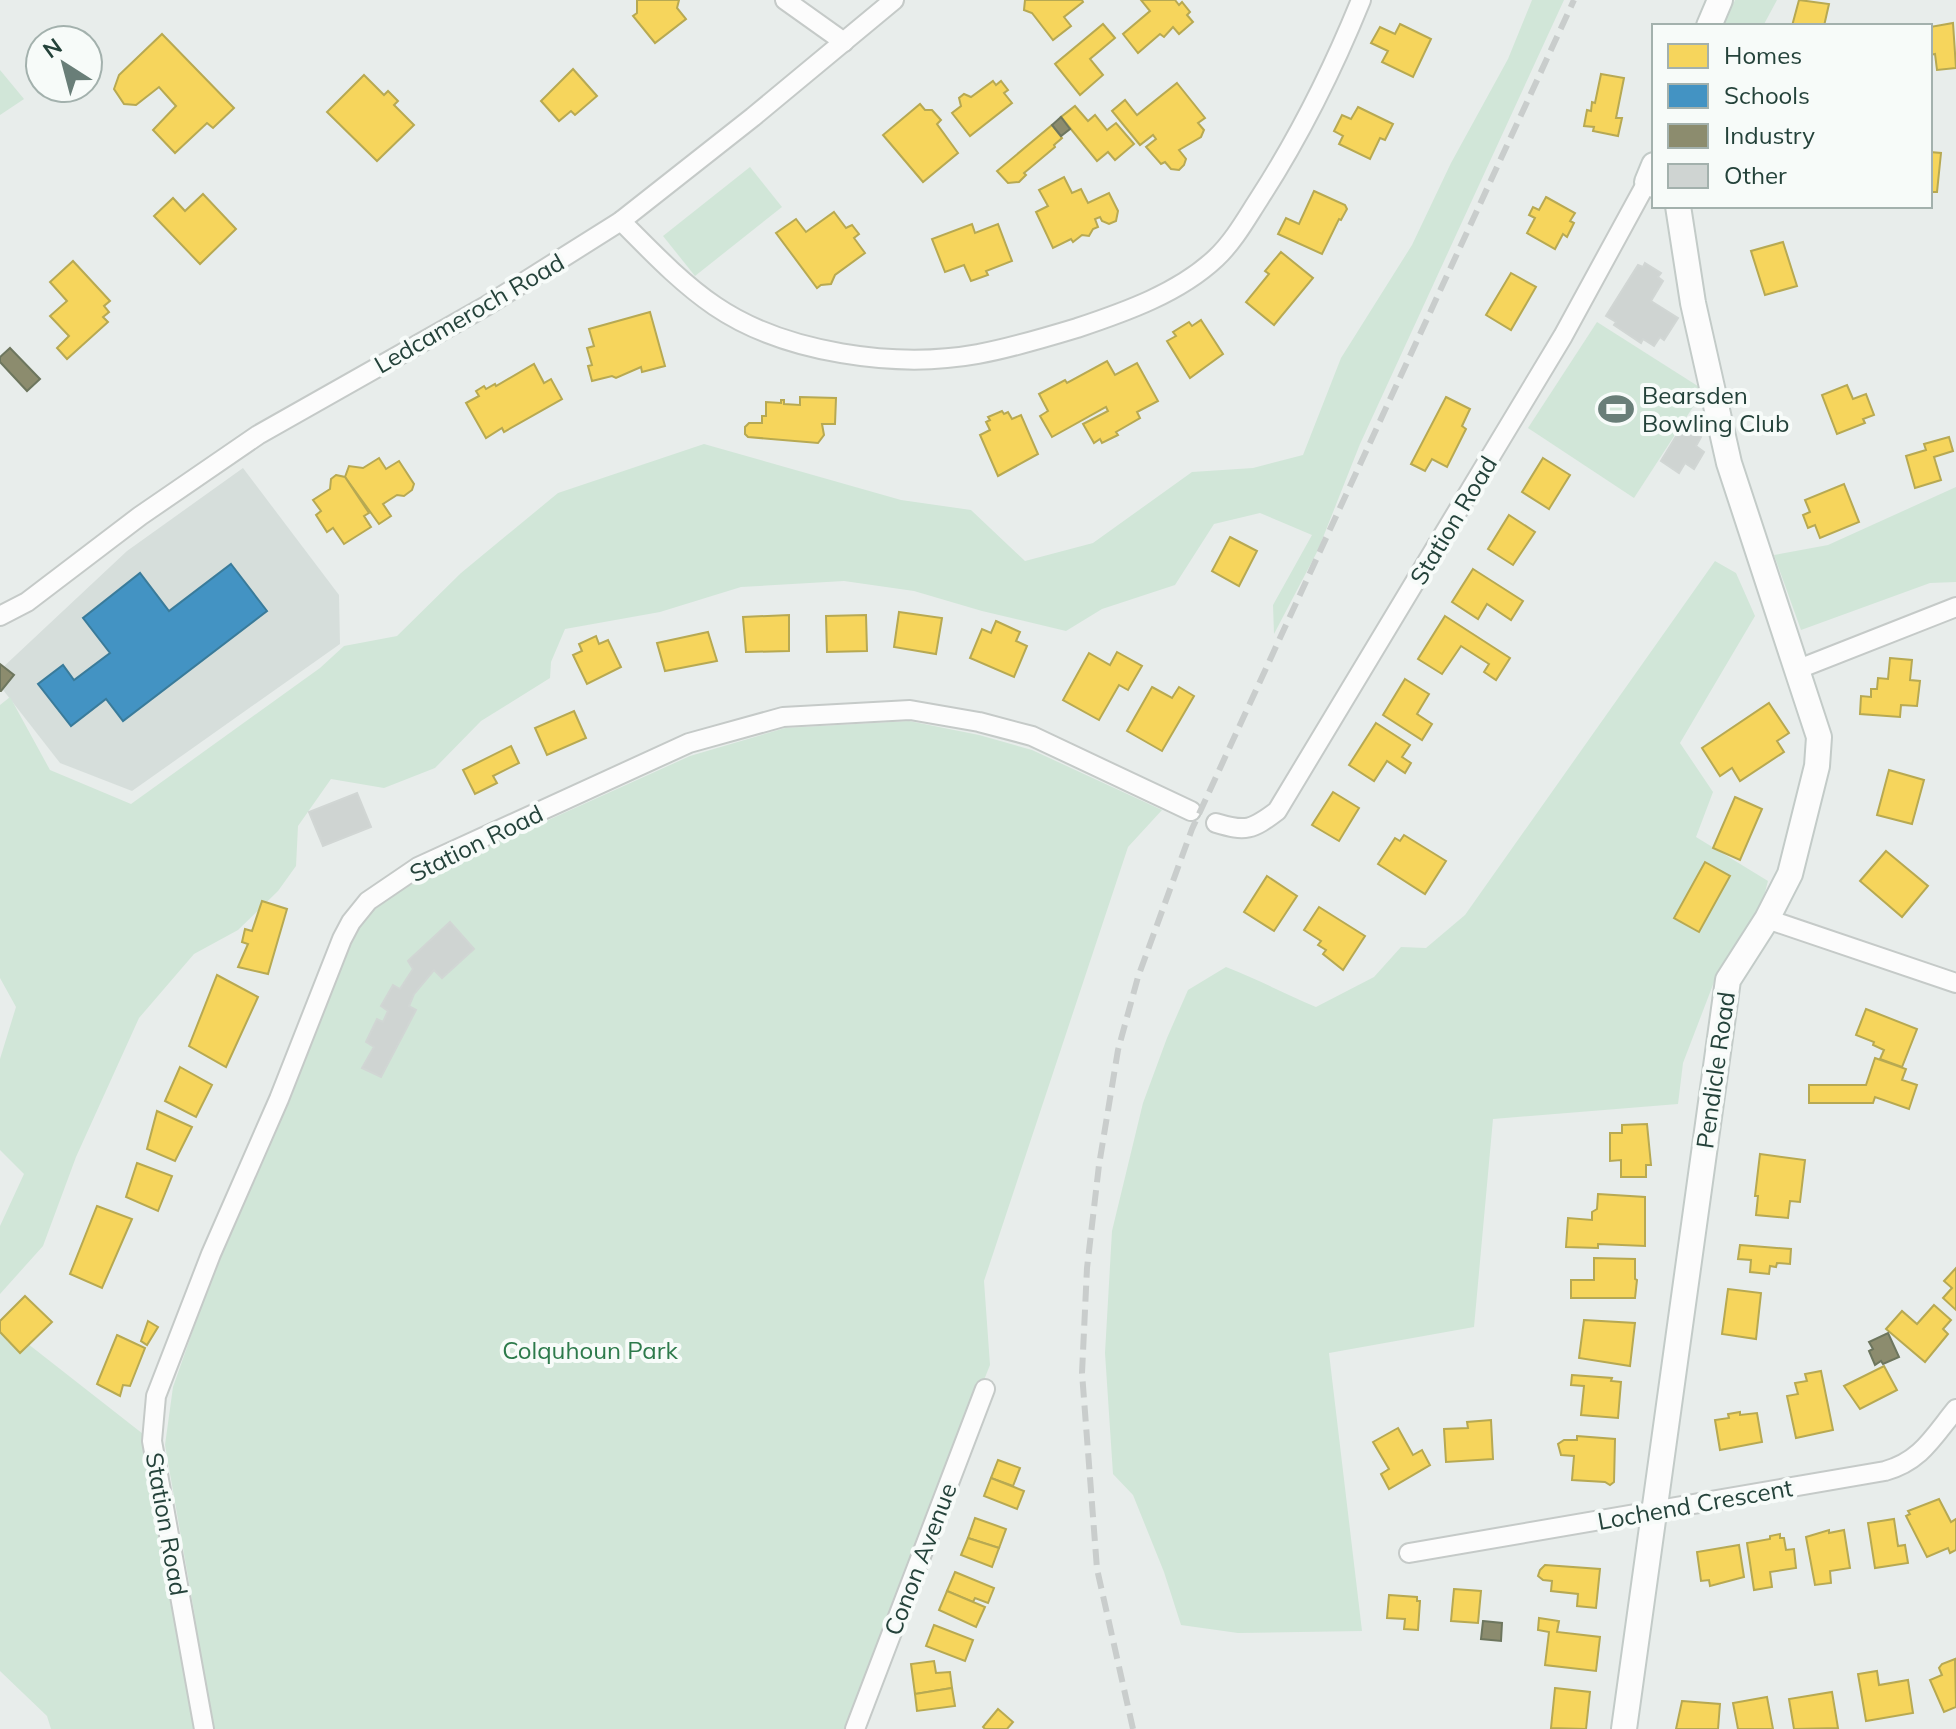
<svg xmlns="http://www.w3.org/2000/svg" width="1956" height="1729" viewBox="0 0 1956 1729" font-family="Mulish,sans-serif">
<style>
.built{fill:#d6dedb}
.green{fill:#d1e6d8}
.homes{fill:#f6d55c;stroke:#b7a952;stroke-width:2}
.schools{fill:#4393c3;stroke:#3a7b9a;stroke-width:2}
.industry{fill:#8c8c6e;stroke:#6d765e;stroke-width:2}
.building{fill:#cfd4d2;stroke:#d1d6d4;stroke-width:2}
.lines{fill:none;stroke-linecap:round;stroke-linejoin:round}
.street-casing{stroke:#c5cac8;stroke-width:22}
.secondary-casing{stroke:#c3cbc8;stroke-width:28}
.street{stroke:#fcfcfc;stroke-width:18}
.secondary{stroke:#fcfcfc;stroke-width:24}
.rail{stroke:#c9cdcc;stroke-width:6;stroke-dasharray:16 8;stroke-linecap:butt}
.labels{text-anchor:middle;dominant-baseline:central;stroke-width:8;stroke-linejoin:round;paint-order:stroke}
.street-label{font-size:24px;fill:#24423a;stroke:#f7fbf9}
.poi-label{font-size:24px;fill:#24423a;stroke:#f7fbf9;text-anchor:start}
.park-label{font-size:24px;fill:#2d7a4b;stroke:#f7fbf9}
</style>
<rect width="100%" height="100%" fill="#e8edeb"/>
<!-- built -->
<path class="built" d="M243,468L339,595L340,644L132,791L60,763L0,686V670L127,551Z"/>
<!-- green -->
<g class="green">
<path d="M1532,0H1564L1360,444L1318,550L1274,634L1273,605L1312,535L1260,513L1214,524L1175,585L1102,609L1066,631L982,611L914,591L844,581L741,587L660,612L565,629L551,662L550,678L481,721L435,768L384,788L331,779L298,826L296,866L278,891L238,930L194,954L139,1018L76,1157L43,1246L0,1294V1226L24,1174L0,1150V1059L16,1007L0,978V705L10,697L50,770L131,804L320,668L344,646L397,636L461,573L558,493L704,444L901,500L971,510L1025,561L1093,543L1192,472L1253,468L1303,455L1341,358L1412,245L1451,163L1508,59Z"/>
<path d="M1735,0H1777L1763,26H1723Z"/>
<path d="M0,70L24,99L0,115Z"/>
<path d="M750,167L782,207L695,276L663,236Z"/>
<path d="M1597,322L1704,390L1634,498L1528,428Z"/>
<path d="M1956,487V582L1930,583L1801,630L1774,555L1828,545Z"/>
<path d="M1715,561L1736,573L1755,616L1680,743L1713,792L1696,837L1768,881L1759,915L1714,982L1683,1063L1678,1104L1493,1119L1474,1327L1329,1353L1362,1631L1238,1633L1181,1625L1164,1572L1133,1495L1113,1474L1105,1353L1112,1231L1143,1103L1167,1038L1188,990L1226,967C1257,979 1285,994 1316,1007L1374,977L1401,947L1426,948L1465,915Z"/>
<path d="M909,721L979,735L1032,750L1162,810L1128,847L984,1281L990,1365L844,1729H51L47,1716L0,1671V1322L152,1441L195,1617L165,1445L173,1387L219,1256L287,1106L343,956L354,930L371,909L391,895L440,869L690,756L785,728Z"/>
</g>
<!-- homes -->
<g class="homes">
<path d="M637,0H679L677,8L686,19L655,43L633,16L637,13Z"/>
<path d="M1025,0H1082L1083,2L1064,17L1071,26L1053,40L1032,13L1024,10Z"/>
<path d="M1141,0H1175L1179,5L1182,2L1190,12L1187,15L1193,22L1179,34L1173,27L1164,37L1160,34L1138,53L1123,34L1150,11Z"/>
<path d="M1799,0L1829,4L1824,26H1792Z"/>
<path d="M1953,23L1956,68L1937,70L1935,54L1930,55V27Z"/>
<path d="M1103,24L1115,38L1090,59L1103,75L1080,95L1055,64Z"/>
<path d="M1400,24L1431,39L1413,77L1382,62L1388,51L1371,43L1380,27L1395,34Z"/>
<path d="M162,34L234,108L213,128L207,123L175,153L153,130L176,106L159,87L136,105L124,104L114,89L119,75Z"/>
<path d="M573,69L597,96L575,115L571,111L559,121L541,101Z"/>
<path d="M1601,74L1624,78L1616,118H1622L1618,136L1593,131L1594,127L1584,126L1587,110L1591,111L1592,102L1595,103Z"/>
<path d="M364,75L384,95L388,91L398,101L394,105L414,125L377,161L327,112Z"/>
<path d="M993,81L996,85L1001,81L1008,90L1004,93L1012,103L970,136L952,113L961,106L959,98L964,94L971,97Z"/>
<path d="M1177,83L1205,118L1198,123L1204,130L1201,137L1179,150L1186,159L1184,165L1179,170L1171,169L1165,162L1161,164L1146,147L1156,139L1153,135L1140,145L1112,111L1125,100L1137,115Z"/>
<path d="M920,104L925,110H932L941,120L937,124L958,153L923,182L883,135Z"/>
<path d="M1075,106L1088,121L1095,115L1107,130L1116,123L1134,144L1115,160L1108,152L1097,161L1061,117Z"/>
<path d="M1358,107L1393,124L1385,140L1380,138L1370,159L1339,144L1343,136L1334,131L1342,115L1351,119Z"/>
<path d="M1052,125L1062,138L1054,145L1055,147L1024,173L1026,175L1019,182L1008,183L997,171Z"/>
<path d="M1930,152L1941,153L1937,192H1930Z"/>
<path d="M1064,177L1072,193L1081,189L1088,203L1109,193L1118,211L1116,221L1109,224L1102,221L1100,217L1095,219L1098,227L1093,229L1089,236L1082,235L1073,242L1071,239L1053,248L1036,212L1048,206L1039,190Z"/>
<path d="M1314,191L1345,205L1347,209L1341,220L1339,219L1322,254L1278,234L1286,218L1299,224Z"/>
<path d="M203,194L236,229L200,264L154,216L173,198L185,211Z"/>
<path d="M1546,197L1575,213L1570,221L1574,223L1567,237L1563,234L1555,249L1527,233L1535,218L1529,215L1533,207L1539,210Z"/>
<path d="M834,212L846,228L852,225L859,234L854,238L865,253L835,275L831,284L821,285L817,288L776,233L796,219L806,232Z"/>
<path d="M972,224L975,233L998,224L1012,261L986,271L988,275L971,281L964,265L945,272L932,239Z"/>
<path d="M1783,242L1797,286L1765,295L1751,251Z"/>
<path d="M1281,252L1313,278L1274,325L1246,302L1269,274L1265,271Z"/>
<path d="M73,261L110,301L104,306L109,312L103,317L108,322L67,359L57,348L69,336L50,316L67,301L50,282Z"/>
<path d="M1511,273L1536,287L1511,330L1486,315Z"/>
<path d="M650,312L665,366L642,372L641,367L616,378L612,376L592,381L588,366L592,365L587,348L594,346L589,329Z"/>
<path d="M1201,320L1223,354L1190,378L1167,341L1176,336L1173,332L1189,322L1192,326Z"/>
<path d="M1107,361L1115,375L1137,363L1158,401L1137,412L1140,418L1116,432L1118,435L1102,443L1100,439L1094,443L1083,424L1108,411L1106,407L1052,437L1040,416L1048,411L1039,394L1065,380L1067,383Z"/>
<path d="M534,364L544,383L551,379L562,399L504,432L502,428L486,438L466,403L479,396L476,391L484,386L486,389L495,384L496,386Z"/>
<path d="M1847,385L1853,399L1866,394L1874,415L1863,419L1865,423L1837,434L1822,395Z"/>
<path d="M800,397L836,398L835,424H822L824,435L818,443L748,437L745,434V427L749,423H762V416H766V402L781,403V400H784V404L800,405Z"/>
<path d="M1446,397L1470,409L1462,426L1466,429L1447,467L1432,459L1425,471L1411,464Z"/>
<path d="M1002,411L1004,414L1008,412L1012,419L1021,415L1038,454L998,476L980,435L990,430L986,422L990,420L988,417Z"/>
<path d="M1949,437L1953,451L1934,457L1941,480L1915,488L1906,456L1926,450L1924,444Z"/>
<path d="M379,458L386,469L399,461L414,484L412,490L404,496L397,495L383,504L391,516L379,524L345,477L349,466L363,468Z"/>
<path d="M1543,458L1570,475L1549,509L1522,492Z"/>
<path d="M336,475L345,477L369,513L364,516L371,527L344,544L333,528L327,532L316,515L321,511L313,500L330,489L331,479Z"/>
<path d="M1844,484L1859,522L1820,538L1815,525L1808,528L1803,515L1810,512L1805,500Z"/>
<path d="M1509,515L1535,532L1513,565L1488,549Z"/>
<path d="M1230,537L1257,551L1239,586L1212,571Z"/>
<path d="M1473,569L1523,601L1511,620L1487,604L1478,619L1452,602Z"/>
<path d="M899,612L942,618L936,654L894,647Z"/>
<path d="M789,615V651L746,652L743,617Z"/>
<path d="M866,615L867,651L827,652L826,616Z"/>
<path d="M1445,616L1510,658L1496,680L1484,672L1489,664L1461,646L1442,674L1418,659Z"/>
<path d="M996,621L1020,632L1016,641L1027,646L1014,677L970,658L982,629L991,633Z"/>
<path d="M708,632L717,661L665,671L657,643Z"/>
<path d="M596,636L599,644L608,640L621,667L587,684L573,655L582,651L579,644Z"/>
<path d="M1117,652L1142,666L1128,690L1119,685L1099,720L1063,700L1089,653L1110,665Z"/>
<path d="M1890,658L1912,660L1910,680L1920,681L1917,706L1901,705L1900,717L1860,714L1861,696L1871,697V689H1877L1878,678L1888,679Z"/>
<path d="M1405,679L1429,694L1417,714L1432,724L1422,740L1383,715Z"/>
<path d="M1152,687L1172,698L1179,687L1194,696L1162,751L1127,731Z"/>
<path d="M1769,703L1789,733L1777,741L1784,752L1740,781L1732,768L1720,776L1702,748Z"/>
<path d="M574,711L586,738L547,755L535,728Z"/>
<path d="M1376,723L1410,745L1402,757L1411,763L1405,773L1387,761L1374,781L1349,765Z"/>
<path d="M511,746L519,763L493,776L497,783L475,794L463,770Z"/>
<path d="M1889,770L1924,780L1912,824L1877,815Z"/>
<path d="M1333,792L1359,808L1339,841L1312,825Z"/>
<path d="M1735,797L1762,809L1740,860L1713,848Z"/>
<path d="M1404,835L1446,861L1425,894L1378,864L1395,838L1400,841Z"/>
<path d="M1886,851L1928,886L1902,917L1860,881Z"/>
<path d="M1705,862L1730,876L1699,932L1674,918Z"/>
<path d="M1267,876L1297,896L1274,931L1244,912Z"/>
<path d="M262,901L287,909L268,974L238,967L248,944L242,942L245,929L252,931Z"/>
<path d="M1319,907L1365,936L1343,970L1323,954L1326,950L1318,945L1321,941L1304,930Z"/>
<path d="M217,975L258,997L226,1067L189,1046Z"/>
<path d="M1866,1009L1917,1029L1902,1067L1880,1059L1884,1050L1873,1045L1874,1042L1856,1035Z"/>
<path d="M1875,1058L1906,1069L1902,1080L1917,1085L1909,1109L1875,1097L1873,1103H1809V1085H1866Z"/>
<path d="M180,1067L212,1085L196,1117L165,1101Z"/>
<path d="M157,1111L192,1127L175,1161L147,1149Z"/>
<path d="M1647,1124L1651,1165H1646V1177H1621V1160L1610,1161V1133H1622V1125Z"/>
<path d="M1760,1154L1805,1160L1800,1202L1790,1201L1788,1218L1756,1215L1758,1196H1755Z"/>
<path d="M137,1163L172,1176L158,1211L126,1197Z"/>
<path d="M1598,1194L1645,1197V1246L1598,1244V1248L1566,1247L1568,1218L1592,1220V1212L1597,1209Z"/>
<path d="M97,1206L132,1219L102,1288L70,1274Z"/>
<path d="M1740,1245L1791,1249L1790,1264L1777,1263L1776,1267L1770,1266L1769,1274L1750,1272L1751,1260L1738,1259Z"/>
<path d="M1594,1258L1635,1259V1279L1637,1280L1635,1298H1571V1280H1594Z"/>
<path d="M1956,1268V1310L1943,1298L1952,1288L1944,1281Z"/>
<path d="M1728,1289L1761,1293L1756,1339L1722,1334Z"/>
<path d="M25,1296L52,1322L20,1353L0,1332V1321Z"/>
<path d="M1934,1305L1951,1320L1943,1329L1948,1334L1925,1362L1886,1329L1902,1311L1917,1324Z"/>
<path d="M1584,1320L1635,1323L1630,1366L1579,1358Z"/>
<path d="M148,1321L158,1327L147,1345L141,1341Z"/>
<path d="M117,1335L145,1348L130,1386L123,1385L120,1396L97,1384Z"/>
<path d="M1884,1366L1897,1390L1860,1409L1844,1386Z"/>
<path d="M1821,1371L1833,1430L1796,1438L1787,1396L1798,1394L1795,1383L1807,1381L1805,1374Z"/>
<path d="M1572,1375L1612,1378L1611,1381L1621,1382L1618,1418L1581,1415L1584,1386L1571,1385Z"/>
<path d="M1740,1412V1415L1757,1413L1762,1442L1720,1450L1715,1420L1729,1418L1728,1414Z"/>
<path d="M1491,1420L1493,1459L1446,1462L1444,1429L1468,1428L1467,1422Z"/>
<path d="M1398,1428L1413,1455L1422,1450L1430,1465L1389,1489L1381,1474L1389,1469L1373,1442Z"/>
<path d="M1577,1436L1615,1439L1614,1482L1610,1485L1605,1482L1572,1480L1574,1456L1561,1455L1558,1444L1564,1440H1577Z"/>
<path d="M998,1460L1020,1468L1013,1486L991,1478Z"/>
<path d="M991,1478L1024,1491L1017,1509L984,1496Z"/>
<path d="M1939,1499L1951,1522L1956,1519V1550L1950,1553L1948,1548L1927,1557L1906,1516L1910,1514L1908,1511Z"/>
<path d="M975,1518L1006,1529L999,1548L968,1538Z"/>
<path d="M1894,1519L1898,1546L1905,1545L1908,1563L1875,1568L1868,1523Z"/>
<path d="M1829,1530V1533L1844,1530L1850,1568L1830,1571L1831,1583L1815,1585L1806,1537Z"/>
<path d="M1780,1534V1538H1784L1786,1550L1794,1549L1796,1568L1770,1572L1772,1587L1754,1590L1747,1543L1770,1539V1536Z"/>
<path d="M968,1538L999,1548L992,1567L961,1555Z"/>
<path d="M1739,1545L1744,1577L1710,1586L1709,1580L1701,1581L1697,1552Z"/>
<path d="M1545,1565L1600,1569L1596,1608L1577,1606L1578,1594L1551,1591L1552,1581L1543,1580L1538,1576L1540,1570Z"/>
<path d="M955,1572L994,1588L988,1603L975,1598L973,1602L947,1591Z"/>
<path d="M1454,1589L1481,1591L1478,1623L1451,1621Z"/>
<path d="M947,1591L985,1607L976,1627L939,1610Z"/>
<path d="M1389,1595L1417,1597V1601H1420L1418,1630L1404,1629L1405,1619L1387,1618Z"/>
<path d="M1539,1618L1559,1621L1557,1632L1600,1637L1596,1671L1545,1665L1549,1632L1538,1630Z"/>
<path d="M934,1625L973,1640L965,1661L926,1646Z"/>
<path d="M1955,1659L1956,1707L1944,1712L1930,1680L1942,1675L1939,1668L1942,1664Z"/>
<path d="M934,1661L936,1673L950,1672L952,1688L915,1694L911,1664Z"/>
<path d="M1877,1671L1879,1685L1908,1680L1913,1713L1866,1721L1858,1674Z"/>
<path d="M952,1688L955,1706L917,1711L915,1694Z"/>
<path d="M1555,1688L1590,1692L1586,1729L1551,1728Z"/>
<path d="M1832,1692L1838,1728L1794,1729L1789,1699Z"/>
<path d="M1767,1697L1773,1729H1738L1733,1703Z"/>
<path d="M1682,1701L1720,1704L1718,1729H1676Z"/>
<path d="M998,1709L1013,1722L1007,1729H985L983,1727Z"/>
</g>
<!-- schools -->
<path class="schools" d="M231,564L267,611L123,721L106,699L71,726L38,684L63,665L74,680L110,653L83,618L140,573L169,611Z"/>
<!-- industry -->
<g class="industry">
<path d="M1061,117L1070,129L1061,136L1052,125Z"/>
<path d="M10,348L40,379L27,391L0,362V357Z"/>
<path d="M0,664L14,675L1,691H0Z"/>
<path d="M1888,1333L1899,1357L1883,1364L1881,1361L1875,1365L1869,1351L1873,1349L1869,1342Z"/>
<path d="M1483,1621L1502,1623L1501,1641L1481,1639Z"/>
</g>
<!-- building -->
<g class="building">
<path d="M1645,263L1661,273L1658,277L1663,281L1651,301L1678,318L1664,340L1660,337L1654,346L1643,339L1641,343L1614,325L1616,322L1606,316L1638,265L1643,267Z"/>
<path d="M1683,425L1701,437L1696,446L1704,452L1694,469L1685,463L1679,473L1661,461Z"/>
<path d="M357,793L371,827L323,846L309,812Z"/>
<path d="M450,922L474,949L442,978L434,970L414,994L409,1006L416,1010L381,1077L362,1068L374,1047L366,1042L377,1019L383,1022L388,1011L381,1006L393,985L400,989L413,969L408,961Z"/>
</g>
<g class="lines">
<!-- street casing -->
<g class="street-casing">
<g id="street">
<path d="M785,0L844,42"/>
<path d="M621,221C651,251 680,282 715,306C784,353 896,369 978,354C1011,348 1044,338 1077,328C1125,312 1179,293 1216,258C1234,241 1246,219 1259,199C1299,137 1333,69 1361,0"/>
<path d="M0,616L27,602L140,516L258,435L486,306L621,221L753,117L894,0"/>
<path d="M1796,670L1956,607"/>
<path d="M1216,823C1246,832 1252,830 1277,811L1563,336L1647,182"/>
<path d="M1767,919L1956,983"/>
<path d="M1409,1553L1885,1471C1921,1461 1933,1437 1956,1409"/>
<path d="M204,1729L152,1441L156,1396L211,1254L279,1099L342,939L351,922L368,901L418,867L689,743L783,717L910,710L979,722L1032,736L1191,811"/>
<path d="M855,1729L985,1389"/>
</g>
</g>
<!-- secondary casing -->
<g class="secondary-casing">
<g id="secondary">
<path d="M1709,26L1720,0"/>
<path d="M1654,165L1647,182L1654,185"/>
<path d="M1624,1729L1728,980L1767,919L1790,874L1817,766L1819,737L1729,463L1693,303L1678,206"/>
</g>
</g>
<!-- street -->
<use href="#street" class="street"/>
<!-- secondary -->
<use href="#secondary" class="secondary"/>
<!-- rail -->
<path class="rail" d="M1133,1729L1097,1569L1082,1373L1087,1268L1099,1165L1118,1050L1138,977L1192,829L1574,0"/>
</g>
<!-- icons -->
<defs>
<g id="stadium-bare" transform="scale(2.76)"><path d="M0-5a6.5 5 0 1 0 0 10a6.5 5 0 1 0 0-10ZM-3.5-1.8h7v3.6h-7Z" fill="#697e78" stroke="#f7fbf9" stroke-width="2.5" paint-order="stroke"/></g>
</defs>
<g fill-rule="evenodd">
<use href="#stadium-bare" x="1616" y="409"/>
</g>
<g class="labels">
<!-- street labels -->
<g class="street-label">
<text transform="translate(469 313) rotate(-30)">Ledcameroch Road</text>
<text transform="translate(1453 520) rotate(-59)">Station Road</text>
<text transform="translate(476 843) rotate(-26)">Station Road</text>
<text transform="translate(1715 1070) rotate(-82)">Pendicle Road</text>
<text transform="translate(1695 1504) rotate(-10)">Lochend Crescent</text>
<text transform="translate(167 1524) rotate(80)">Station Road</text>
<text transform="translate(920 1559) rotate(-69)">Conon Avenue</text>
</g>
<!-- poi labels -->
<g class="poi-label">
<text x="1642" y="395">Bearsden<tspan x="1642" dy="28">Bowling Club</tspan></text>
</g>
<!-- park labels -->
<g class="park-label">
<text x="590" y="1350">Colquhoun Park</text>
</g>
</g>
<!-- legend -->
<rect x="1652" y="24" width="280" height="184" fill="#f7fbf9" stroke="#a3b1ad" stroke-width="2"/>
<rect x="1668" y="44" width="40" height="24" fill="#f6d55c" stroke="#a3b1ad" stroke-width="2"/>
<text x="1724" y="64" font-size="24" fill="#24423a">Homes</text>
<rect x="1668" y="84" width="40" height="24" fill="#4393c3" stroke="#a3b1ad" stroke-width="2"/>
<text x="1724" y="104" font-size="24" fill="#24423a">Schools</text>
<rect x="1668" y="124" width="40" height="24" fill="#8c8c6e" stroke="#a3b1ad" stroke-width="2"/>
<text x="1724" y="144" font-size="24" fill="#24423a">Industry</text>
<rect x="1668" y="164" width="40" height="24" fill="#cfd4d2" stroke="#a3b1ad" stroke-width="2"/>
<text x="1724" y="184" font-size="24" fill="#24423a">Other</text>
<!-- north arrow -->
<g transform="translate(64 64) rotate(324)"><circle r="38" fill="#f7fbf9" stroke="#a3b1ad" stroke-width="2"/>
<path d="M0-6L14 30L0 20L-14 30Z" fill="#697e78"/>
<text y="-12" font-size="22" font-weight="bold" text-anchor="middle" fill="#24423a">N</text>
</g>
</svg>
